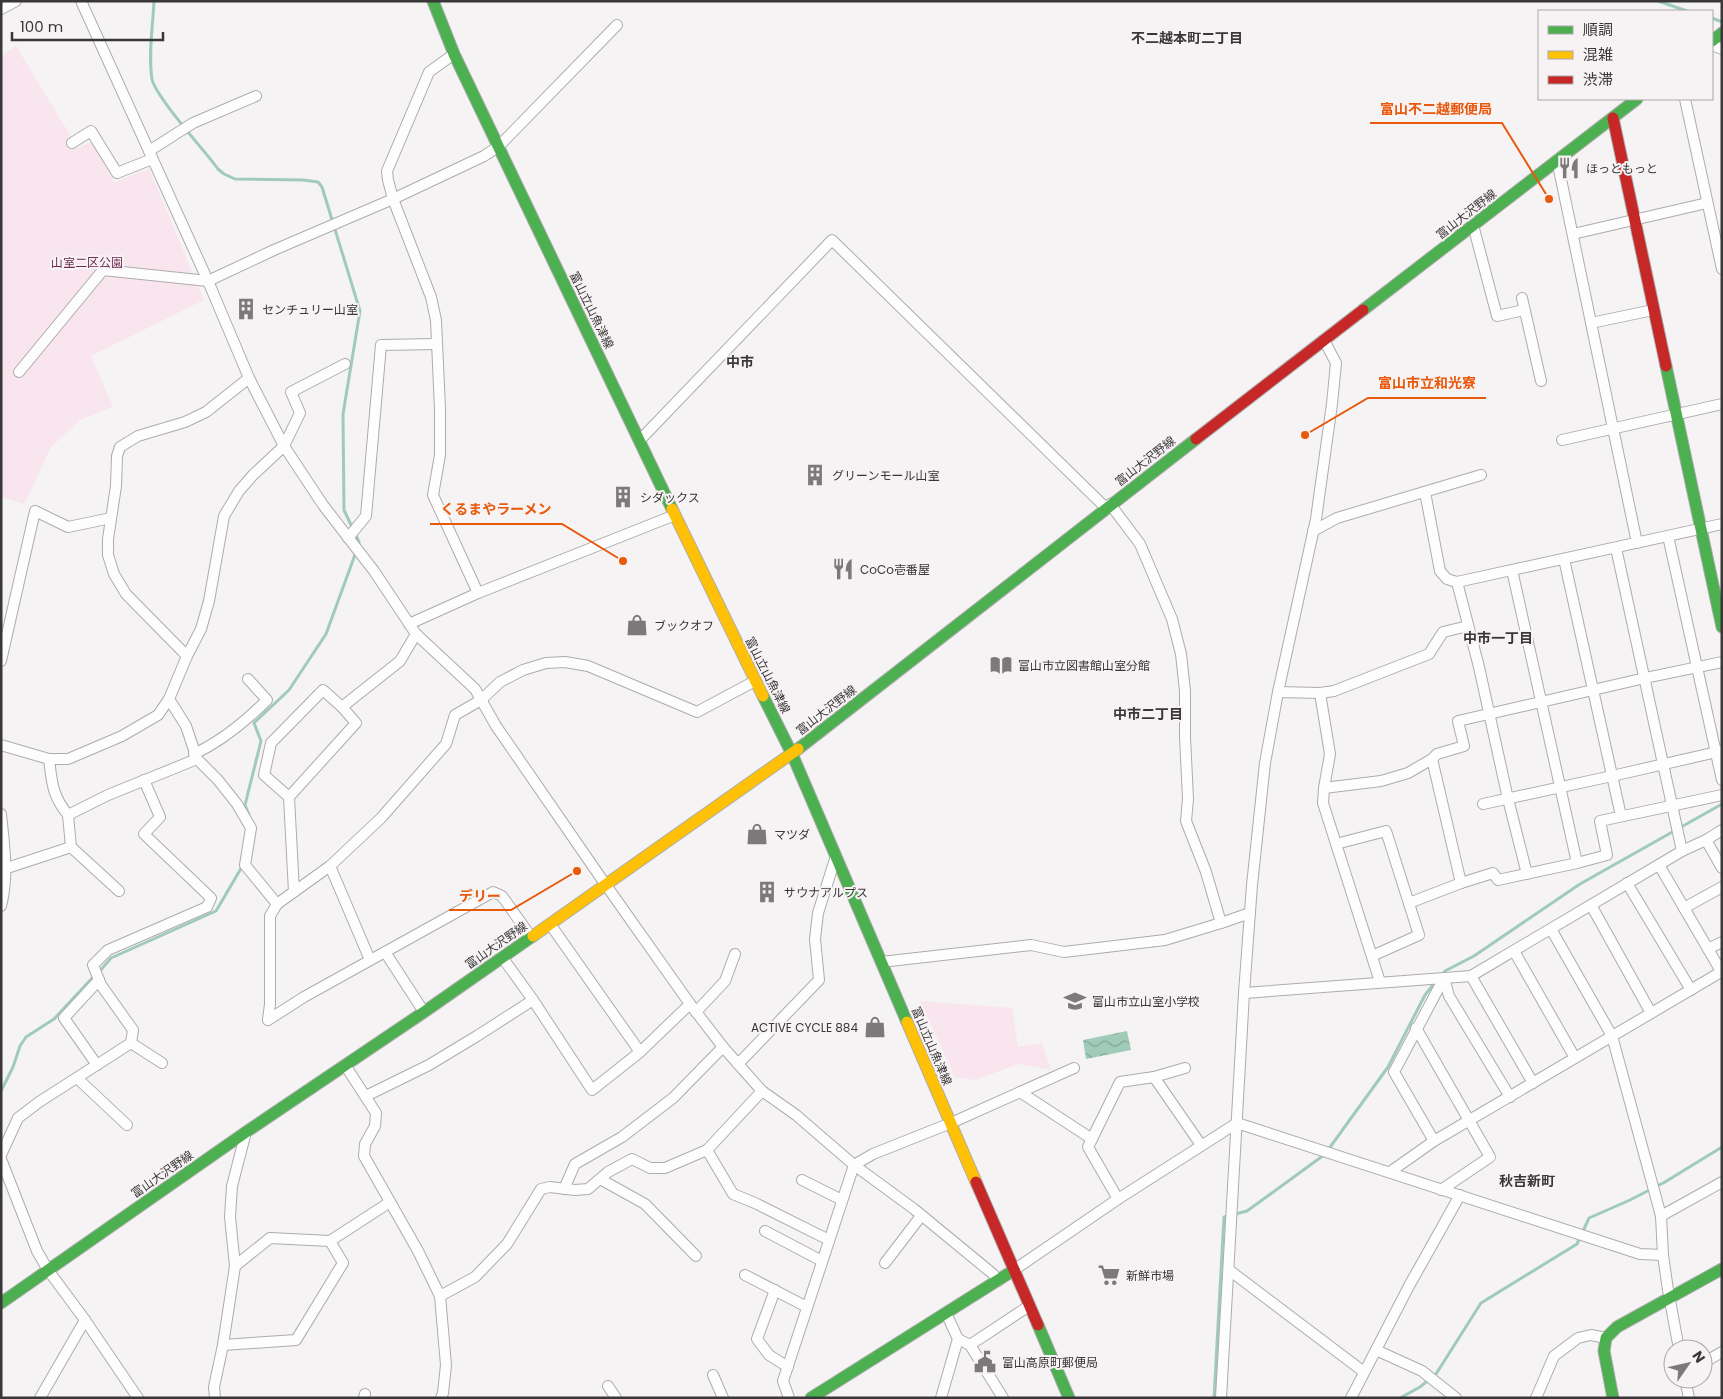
<svg xmlns="http://www.w3.org/2000/svg" width="1723" height="1399" viewBox="0 0 1723 1399" font-family="Poppins,'Noto Sans JP',sans-serif">
<style>
.green{fill:#f9e5ed}
.water{fill:url(#water-waves)}
.lines{fill:none;stroke-linecap:round;stroke-linejoin:round}
.stream{stroke:#a1cbb9;stroke-width:3}
.street-casing{stroke:#adacac;stroke-width:12}
.fast-casing{stroke:#adacac;stroke-width:13}
.slow-casing{stroke:#adacac;stroke-width:13}
.jam-casing{stroke:#adacac;stroke-width:13}
.street{stroke:#fefdfd;stroke-width:10}
.fast{stroke:#4caf50;stroke-width:11}
.slow{stroke:#ffc107;stroke-width:11}
.jam{stroke:#c62828;stroke-width:11}
.labels{text-anchor:middle;dominant-baseline:central;stroke-width:4;stroke-linejoin:round;paint-order:stroke}
.poi-label{font-size:12px;fill:#393737;stroke:#f7f2f4;text-anchor:start}
.street-label{font-size:12px;fill:#393737;stroke:#f7f2f4}
.park-label{font-size:12px;fill:#712d51;stroke:#f7f2f4}
.neighbourhood-label{font-size:14px;font-weight:bold;fill:#393737;stroke:#f7f2f4}
.leader{fill:none;stroke:#e8590c;stroke-width:2}
.callout-dot{fill:#e8590c;stroke:#f7f2f4;stroke-width:2}
.callout-label{font-size:14px;text-anchor:middle;font-weight:bold;fill:#e8590c;stroke:#f7f2f4;stroke-width:4;stroke-linejoin:round;paint-order:stroke}
</style>
<defs>
<pattern id="water-waves" width="16" height="10" patternUnits="userSpaceOnUse" patternTransform="scale(1.25)"><rect width="16" height="10" fill="#a1cbb9"/><path d="M0 5q4-4 8 0t8 0" fill="none" stroke="#84a697"/></pattern>
</defs>
<rect width="100%" height="100%" fill="#f6f3f4"/>
<!-- green -->
<g class="green">
<path d="M16,46L78,148L89,143L94,144L114,182L149,169L204,300L91,356L113,407L80,420L51,447L24,504L1,497V56Z"/>
<path d="M920,1001L1012,1008L1018,1047L1042,1043L1051,1070L1019,1064L975,1080L955,1077Z"/>
</g>
<!-- water -->
<path class="water" d="M1127,1031L1131,1050L1086,1059L1083,1040Z"/>
<g class="lines">
<!-- stream -->
<g class="stream">
<path d="M154,1C153,25 148,55 152,79C155,96 205,151 218,169L224,174L235,179L303,180L318,182L322,187L360,311L343,414L344,510L359,542L358,546"/>
<path d="M1658,1L1687,11"/>
<path d="M1712,18L1722,22"/>
<path d="M249,815L245,805L261,741L254,723L289,690L326,634L356,552"/>
<path d="M99,972L111,958L216,911L243,865"/>
<path d="M1442,975L1445,971L1474,956L1580,884L1722,804"/>
<path d="M1,1091L13,1067L20,1046L26,1037L54,1019L94,976"/>
<path d="M1328,1150L1388,1067L1425,995L1436,981"/>
<path d="M1214,1398L1224,1217L1247,1211L1324,1155"/>
<path d="M1400,1398L1420,1387L1436,1374L1481,1303L1577,1244L1589,1218L1630,1200L1665,1182L1722,1147"/>
</g>
<!-- street casing -->
<g class="street-casing">
<g id="street">
<path d="M81,1L208,281L249,378L284,446L323,505L374,571L416,634L475,689L496,726L601,878L690,1004L723,1047L762,1091L796,1115L854,1165L914,1209L993,1274L998,1281"/>
<path d="M1,9L16,1"/>
<path d="M1712,45L1722,49"/>
<path d="M454,54L429,72L387,171L388,180L393,199L431,297L436,320L440,409V455L433,495L478,593"/>
<path d="M1685,99L1722,269"/>
<path d="M72,143L91,131L117,173L152,159"/>
<path d="M149,151L193,123L256,96"/>
<path d="M1557,160L1637,543"/>
<path d="M1473,225L1497,316L1524,310"/>
<path d="M1573,234L1707,203"/>
<path d="M1522,298L1541,381"/>
<path d="M1591,323L1653,310"/>
<path d="M19,372L103,270L208,281L274,250L393,199L484,156L499,146L617,25"/>
<path d="M640,440L832,240L1106,508"/>
<path d="M1562,440L1722,404"/>
<path d="M1425,492L1440,571L1447,579L1457,582L1722,524"/>
<path d="M1110,504L1140,544L1172,619L1181,654L1185,691V737L1188,799L1186,821L1206,872L1221,923"/>
<path d="M1313,531L1337,518L1481,475"/>
<path d="M1668,536L1722,780"/>
<path d="M348,538L366,516L381,345L437,344"/>
<path d="M1616,548L1682,851"/>
<path d="M1564,559L1621,816"/>
<path d="M1512,570L1577,863"/>
<path d="M1457,582L1479,667L1508,799L1527,874"/>
<path d="M409,624L478,593L675,515"/>
<path d="M187,656L126,594L114,574L108,555V539L116,486L117,456L120,447L138,436L185,422L206,412L249,378"/>
<path d="M1,661L35,511L68,527L111,518"/>
<path d="M1278,692L1320,693L1334,691L1429,654L1443,632L1468,626"/>
<path d="M1320,693L1330,754L1324,788L1323,803L1380,982"/>
<path d="M169,699L186,726L197,759L218,780L237,804L251,828L245,865L277,904"/>
<path d="M1,745L49,759H68L122,736L158,715L169,699L187,656L201,629L209,601L224,516L239,491L253,475L284,446L300,413L291,392L345,364"/>
<path d="M194,754C222,741 245,722 267,700L248,679"/>
<path d="M49,759C52,783 52,795 68,815L108,795L197,759"/>
<path d="M1324,788L1381,781L1408,773L1432,759L1437,754L1464,746L1458,721L1645,678L1722,662"/>
<path d="M289,797L356,723L342,707"/>
<path d="M1483,804L1612,776L1721,751"/>
<path d="M1,814C4,844 9,876 1,906"/>
<path d="M1706,840L1722,868"/>
<path d="M1336,844L1386,831L1419,935L1372,956"/>
<path d="M71,847L119,891"/>
<path d="M1659,865L1722,973"/>
<path d="M330,866L370,960"/>
<path d="M1,870L71,847L68,815"/>
<path d="M1461,883L1493,873L1498,880L1577,863L1607,855L1600,821L1722,795"/>
<path d="M1627,883L1691,990"/>
<path d="M294,892L289,797L264,775L271,743L323,690L342,707L400,661L416,634"/>
<path d="M1409,903L1461,883L1432,759"/>
<path d="M1591,905L1651,1013"/>
<path d="M1684,908L1722,887"/>
<path d="M550,924L640,1052"/>
<path d="M1551,929L1612,1036L1661,1216L1663,1255L1668,1290L1679,1349"/>
<path d="M1708,949L1722,942"/>
<path d="M1514,951L1575,1058"/>
<path d="M385,952L424,1012"/>
<path d="M502,957L533,1000L592,1090L640,1052L690,1004"/>
<path d="M881,962L1031,945L1064,952L1165,940L1221,923L1250,913"/>
<path d="M1471,976L1533,1083"/>
<path d="M1444,978L1449,996L1510,1097"/>
<path d="M1244,993L1471,976L1682,851L1706,840L1722,830"/>
<path d="M696,1012L725,981L735,954"/>
<path d="M268,1020L270,1004V916L277,904L330,866L381,818L446,744L455,715L481,700L500,682L523,670L546,663L565,662L588,666L697,712L755,681"/>
<path d="M268,1020L304,997L493,892L502,896L531,937"/>
<path d="M1416,1028L1490,1157L1441,1190"/>
<path d="M131,1043L162,1063"/>
<path d="M738,1064L819,980L815,939L818,913L836,856"/>
<path d="M97,1065L64,1018L99,980"/>
<path d="M345,1065L376,1113L375,1126L365,1144L364,1156L418,1251L440,1296L446,1365L443,1393L441,1398"/>
<path d="M1154,1077L1201,1145"/>
<path d="M77,1078L127,1125"/>
<path d="M1020,1092L1092,1139"/>
<path d="M366,1096L429,1065L477,1036L533,1000"/>
<path d="M1434,1141L1394,1072L1444,978"/>
<path d="M707,1150L733,1194L755,1203L829,1240"/>
<path d="M1,1155L18,1118L39,1102L131,1043L133,1030L101,985L93,965L108,950L207,907L211,898L144,834L160,817L144,780"/>
<path d="M1,1159L37,1251L48,1270L85,1320L138,1398"/>
<path d="M1390,1172L1434,1141L1721,972"/>
<path d="M600,1179L645,1204L696,1256"/>
<path d="M802,1180L842,1200"/>
<path d="M564,1189L575,1164L622,1137L673,1098L723,1047"/>
<path d="M1118,1199L1088,1147L1120,1082L1154,1077L1185,1068"/>
<path d="M1661,1216L1722,1182"/>
<path d="M765,1231L822,1261"/>
<path d="M885,1263L921,1216"/>
<path d="M235,1266L270,1238L330,1241L390,1202"/>
<path d="M1014,1270L1118,1199L1237,1123L1640,1254L1663,1255"/>
<path d="M1229,1270L1364,1372"/>
<path d="M745,1275L807,1307"/>
<path d="M775,1290L757,1339L769,1355L788,1367"/>
<path d="M440,1296L475,1277L507,1244L541,1189L550,1187L575,1190L588,1189L608,1172L632,1159L650,1168H665L707,1150L762,1091"/>
<path d="M958,1339L970,1345L1003,1398"/>
<path d="M223,1345L296,1340L343,1263L330,1241"/>
<path d="M970,1345L1029,1306"/>
<path d="M1376,1350L1422,1371L1456,1398"/>
<path d="M1703,1363L1722,1352"/>
<path d="M713,1375L723,1398"/>
<path d="M1685,1379L1689,1398"/>
<path d="M608,1386L616,1398"/>
<path d="M40,1398L85,1320"/>
<path d="M215,1398L214,1387L223,1345L235,1266L230,1217L232,1186L246,1132"/>
<path d="M364,1398L365,1394"/>
<path d="M789,1398L783,1381L854,1165L873,1154L951,1123L1074,1068"/>
<path d="M941,1398L958,1339L946,1313"/>
<path d="M1221,1398L1244,993L1252,885L1265,763L1278,692L1316,519L1332,404L1336,363L1324,340"/>
<path d="M1351,1398L1409,1286L1460,1195"/>
<path d="M1536,1398L1554,1356L1578,1338L1591,1335L1606,1338"/>
</g>
</g>
<!-- fast casing -->
<g class="fast-casing">
<g id="fast">
<path d="M433,1L454,54L672,509"/>
<path d="M1712,41L1722,33"/>
<path d="M1363,310L1637,99"/>
<path d="M1666,366L1722,627"/>
<path d="M763,696L792,754L907,1022"/>
<path d="M798,749L1196,439"/>
<path d="M1,1303L246,1132L424,1012L533,936"/>
<path d="M1038,1325L1069,1398"/>
<path d="M811,1398L1014,1270"/>
<path d="M1613,1398L1604,1351L1606,1338L1617,1327L1722,1269"/>
</g>
</g>
<!-- slow casing -->
<g class="slow-casing">
<g id="slow">
<path d="M672,509L763,696"/>
<path d="M533,936L798,749"/>
<path d="M907,1022L976,1182"/>
</g>
</g>
<!-- jam casing -->
<g class="jam-casing">
<g id="jam">
<path d="M1613,118L1666,366"/>
<path d="M1196,439L1363,310"/>
<path d="M976,1182L1038,1325"/>
</g>
</g>
<!-- street -->
<use href="#street" class="street"/>
<!-- fast -->
<use href="#fast" class="fast"/>
<!-- slow -->
<use href="#slow" class="slow"/>
<!-- jam -->
<use href="#jam" class="jam"/>
</g>
<!-- icons -->
<defs>
<g id="restaurant-bare" transform="scale(1.725)"><path d="M-5-6h1v4h1v-4h1v4h1v-4h1v5L-1.5 .5V6h-2V.5L-5-1ZM5-6V6H3V1.5H1.5Q1.5-4 5-6Z" fill="#7b7979" stroke="#f7f2f4" stroke-width="2.5" paint-order="stroke"/></g>
<g id="building-bare" transform="scale(1.725)"><path d="M-4-6H4V6H1V3H-1V6H-4ZM-2.5-4.3h1.7v1.8h-1.7ZM.8-4.3h1.7v1.8H.8ZM-2.5-1h1.7V.8h-1.7ZM.8-1h1.7V.8H.8Z" fill="#7b7979" stroke="#f7f2f4" stroke-width="2.5" paint-order="stroke"/></g>
<g id="shop-bare" transform="scale(1.725)"><path d="M-5-2.5h2.3a2.7 3.5 0 0 1 5.4 0H5L5.5 6h-11ZM-1.5-2.5h3a1.5 2.3 0 0 0-3 0Z" fill="#7b7979" stroke="#f7f2f4" stroke-width="2.5" paint-order="stroke"/></g>
<g id="library-bare" transform="scale(1.725)"><path d="M-6-4Q-3-5.5-.7-3.5V5Q-3 3-6 4ZM6-4Q3-5.5 .7-3.5V5Q3 3 6 4Z" fill="#7b7979" stroke="#f7f2f4" stroke-width="2.5" paint-order="stroke"/></g>
<g id="school-bare" transform="scale(1.725)"><path d="M0-5L7-2L0 1L-7-2ZM-4 1L0 2.5L4 1V4Q0 6-4 4Z" fill="#7b7979" stroke="#f7f2f4" stroke-width="2.5" paint-order="stroke"/></g>
<g id="supermarket-bare" transform="scale(1.725)"><path d="M-6-5.5h2.5l.6 2H6L4.5 2H-2.5L-4.4-4H-6ZM-1.5 3.2a1.3 1.3 0 1 0 .1 0ZM3 3.2a1.3 1.3 0 1 0 .1 0Z" fill="#7b7979" stroke="#f7f2f4" stroke-width="2.5" paint-order="stroke"/></g>
<g id="civic-bare" transform="scale(1.725)"><path d="M-.6-6.5H3V-4.5H.6V-3L4-1V1h2V6H-6V1h2V-1L-.6-3ZM-1.2 2.5V6h2.4V2.5Z" fill="#7b7979" stroke="#f7f2f4" stroke-width="2.5" paint-order="stroke"/></g>
</defs>
<g fill-rule="evenodd">
<use href="#restaurant-bare" x="1569" y="168"/>
<use href="#building-bare" x="246" y="309"/>
<use href="#building-bare" x="815" y="475"/>
<use href="#building-bare" x="623" y="497"/>
<use href="#restaurant-bare" x="843" y="569"/>
<use href="#shop-bare" x="637" y="625"/>
<use href="#library-bare" x="1001" y="665"/>
<use href="#shop-bare" x="757" y="834"/>
<use href="#building-bare" x="767" y="892"/>
<use href="#school-bare" x="1075" y="1001"/>
<use href="#shop-bare" x="875" y="1027"/>
<use href="#supermarket-bare" x="1109" y="1275"/>
<use href="#civic-bare" x="985" y="1362"/>
</g>
<g class="labels">
<!-- poi labels -->
<g class="poi-label">
<text x="1586" y="168">ほっともっと</text>
<text x="262" y="309">センチュリー山室</text>
<text x="832" y="475">グリーンモール山室</text>
<text x="640" y="497">シダックス</text>
<text x="860" y="569">CoCo壱番屋</text>
<text x="654" y="625">ブックオフ</text>
<text x="1018" y="665">富山市立図書館山室分館</text>
<text x="774" y="834">マツダ</text>
<text x="784" y="892">サウナアルプス</text>
<text x="1092" y="1001">富山市立山室小学校</text>
<text x="858" y="1027" text-anchor="end">ACTIVE CYCLE 884</text>
<text x="1126" y="1275">新鮮市場</text>
<text x="1002" y="1362">富山高原町郵便局</text>
</g>
<!-- street labels -->
<g class="street-label">
<text transform="translate(1466 214) rotate(-38)">富山大沢野線</text>
<text transform="translate(592 310) rotate(64)">富山立山魚津線</text>
<text transform="translate(1145 461) rotate(-38)">富山大沢野線</text>
<text transform="translate(768 675) rotate(63)">富山立山魚津線</text>
<text transform="translate(826 710) rotate(-38)">富山大沢野線</text>
<text transform="translate(496 945) rotate(-35)">富山大沢野線</text>
<text transform="translate(932 1046) rotate(67)">富山立山魚津線</text>
<text transform="translate(162 1174) rotate(-35)">富山大沢野線</text>
</g>
<!-- park labels -->
<g class="park-label">
<text x="87" y="262">山室二区公園</text>
</g>
<!-- neighbourhood labels -->
<g class="neighbourhood-label">
<text x="1187" y="38">不二越本町二丁目</text>
<text x="740" y="362">中市</text>
<text x="1498" y="638">中市一丁目</text>
<text x="1148" y="714">中市二丁目</text>
<text x="1527" y="1181">秋吉新町</text>
</g>
</g>
<!-- callouts -->
<path class="leader" d="M1549 199L1502 123H1370M1305 435L1368 398H1486M623 561L562 524H430M577 871L511 910H449"/>
<g class="callout-dot">
<circle cx="1549" cy="199" r="5"/>
<circle cx="1305" cy="435" r="5"/>
<circle cx="623" cy="561" r="5"/>
<circle cx="577" cy="871" r="5"/>
</g>
<g class="callout-label">
<text x="1436" y="114">富山不二越郵便局</text>
<text x="1427" y="388">富山市立和光寮</text>
<text x="496" y="514">くるまやラーメン</text>
<text x="480" y="901">デリー</text>
</g>
<!-- border -->
<rect width="1723" height="1399" fill="none" stroke="#393737" stroke-width="5"/>
<!-- legend -->
<rect x="1538" y="10" width="175" height="90" fill="#f7f2f4" stroke="#aba7a8"/>
<rect x="1548" y="26" width="25" height="8" fill="#4caf50" stroke="#aba7a8"/>
<text x="1583" y="35" font-size="15" fill="#393737">順調</text>
<rect x="1548" y="51" width="25" height="8" fill="#ffc107" stroke="#aba7a8"/>
<text x="1583" y="60" font-size="15" fill="#393737">混雑</text>
<rect x="1548" y="76" width="25" height="8" fill="#c62828" stroke="#aba7a8"/>
<text x="1583" y="85" font-size="15" fill="#393737">渋滞</text>
<!-- north arrow -->
<g transform="translate(1688 1364) rotate(56)"><circle r="24" fill="#f7f2f4" stroke="#aba7a8"/>
<path d="M0-4L9 19L0 12L-9 19Z" fill="#7b7979"/>
<text y="-8" font-size="14" font-weight="bold" text-anchor="middle" fill="#393737">N</text>
</g>
<!-- scale -->
<path d="M12 32v8h151v-8" fill="none" stroke="#393737" stroke-width="2.5"/>
<text x="20" y="32" font-size="15" fill="#393737" stroke="#f7f2f4" stroke-width="4" paint-order="stroke">100 m</text>
</svg>
